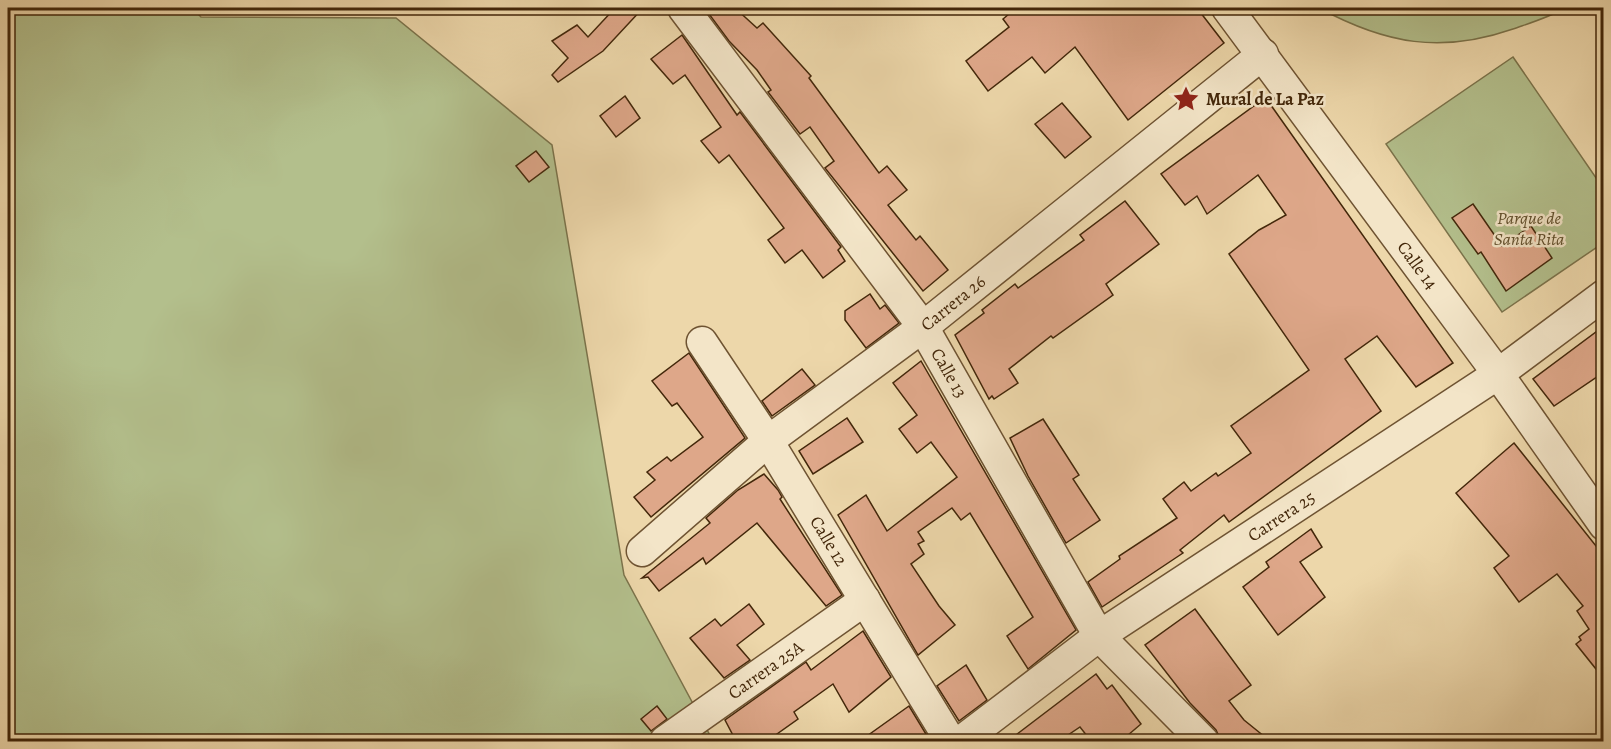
<svg xmlns="http://www.w3.org/2000/svg" width="1611" height="749" viewBox="0 0 1611 749" font-family="Alegreya,serif">
<style>
.green{fill:#b3bf8c;stroke:#7b734b;stroke-width:1.5}
.building{fill:#dea789;stroke:#43270a;stroke-width:1.5}
.lines{fill:none;stroke-linecap:round;stroke-linejoin:round}
.minor-casing{stroke:#6e5332;stroke-width:33}
.minor{stroke:#f3e5c8;stroke-width:30}
.labels{text-anchor:middle;dominant-baseline:central;stroke-width:5;stroke-linejoin:round;paint-order:stroke}
.poi-label{font-size:18px;font-weight:bold;fill:#43270a;stroke:#f3e5c8;text-anchor:start}
.park-label{font-size:18px;font-style:italic;fill:#5f4d2a;stroke:#f3e5c8}
.street-label{font-size:18px;fill:#43270a;stroke:#f3e5c8}
</style>
<rect width="100%" height="100%" fill="#edd7aa"/>
<filter id="stains"><feTurbulence type="fractalNoise" baseFrequency=".00333" numOctaves="4"/><feColorMatrix values="0 0 0 0 .2 0 0 0 0 .09 0 0 0 0 .02 0 0 0 .5 -.17"/></filter>
<radialGradient id="worn" r=".72"><stop offset=".6" stop-color="#630" stop-opacity="0"/><stop offset="1" stop-color="#630" stop-opacity=".3"/></radialGradient>
<!-- green -->
<g class="green">
<path d="M8,8H192L201,17L396,18L552,145L624,575L713,741H8Z"/>
<path d="M1319,8H1565C1550,17 1530,23 1513,29C1441,54 1386,44 1319,8Z"/>
<path d="M1513,57L1603,188V243L1502,312L1386,144Z"/>
</g>
<!-- building -->
<g class="building">
<path d="M615,8H643L603,51L558,82L552,75L568,58L552,41L577,25L588,37Z"/>
<path d="M717,8H735L757,28L763,23L811,76L809,78L879,173L887,166L907,190L888,205L916,240L920,236L948,270L923,291L825,168L834,161L810,127L800,134L768,92L771,90L757,70L729,41L709,14Z"/>
<path d="M1016,8H1197L1224,43L1128,120L1075,47L1045,73L1032,57L988,91L966,61L1009,27L1003,19Z"/>
<path d="M682,35L737,115L740,112L841,247L838,250L845,261L823,278L802,250L785,263L768,240L784,228L729,155L719,163L701,141L721,127L685,75L673,84L651,59Z"/>
<path d="M625,96L640,118L616,137L600,116Z"/>
<path d="M1268,101L1453,363L1416,387L1377,336L1345,359L1381,411L1229,522L1224,515L1180,550L1183,553L1102,607L1088,582L1120,559L1119,556L1177,518L1163,499L1184,482L1191,491L1216,473L1218,476L1251,453L1231,426L1309,370L1229,254L1259,230L1286,215L1258,175L1207,214L1197,196L1185,205L1161,174L1258,103Z"/>
<path d="M1062,103L1091,137L1065,158L1035,124Z"/>
<path d="M536,151L549,167L529,182L516,166Z"/>
<path d="M1125,201L1159,244L1106,284L1113,295L1053,338L1051,336L1009,369L1018,383L994,399L992,396L989,399L955,335L984,313L982,310L1015,284L1018,288L1084,240L1080,235Z"/>
<path d="M1473,204L1502,246L1531,226L1552,258L1506,291L1481,252L1478,254L1452,218Z"/>
<path d="M870,294L880,309L885,305L899,323L866,348L845,320V311Z"/>
<path d="M1604,326V372L1554,406L1533,379Z"/>
<path d="M689,353L745,438L651,517L634,497L655,480L647,472L667,457L671,461L703,437L677,403L672,406L652,381Z"/>
<path d="M921,361L1076,630L1028,669L1007,636L1033,617L970,513L961,520L952,508L918,532L924,541L918,544L924,554L911,564L939,606L955,625L918,655L838,515L866,495L887,531L957,477L931,442L917,453L899,429L917,415L893,383Z"/>
<path d="M802,369L815,385L772,416L762,401Z"/>
<path d="M847,418L863,442L813,474L799,451Z"/>
<path d="M1043,419L1079,475L1073,479L1100,520L1066,543L1028,476L1010,438Z"/>
<path d="M1514,443L1604,556V679L1576,644L1581,640L1579,637L1589,629L1577,611L1583,606L1557,574L1519,602L1494,568L1509,556L1456,493Z"/>
<path d="M764,474L778,490L782,497L780,499L842,595L826,606L757,523L706,564L703,558L659,591L648,577L642,578L710,523L706,518L738,490Z"/>
<path d="M1311,529L1322,547L1300,562L1325,597L1278,635L1243,587L1269,567L1266,562Z"/>
<path d="M749,604L764,624L737,645L750,660L724,678L690,638L715,619L721,626Z"/>
<path d="M1195,609L1251,685L1229,701L1244,720L1270,741H1221L1216,730L1190,703L1145,645Z"/>
<path d="M863,631L891,677L849,712L833,684L794,712L798,719L767,741H736L725,720L806,662L811,670Z"/>
<path d="M966,665L987,700L959,721L937,686Z"/>
<path d="M1096,674L1107,689L1112,685L1141,724L1121,741H1091L1080,727L1059,741H1008Z"/>
<path d="M657,706L667,719L651,731L641,719Z"/>
<path d="M909,706L929,739L925,741H860Z"/>
</g>
<g class="lines">
<!-- minor casing -->
<g class="minor-casing">
<g id="minor">
<path id="s1" d="M683,8L923,327L1099,636L1204,742"/>
<path id="s2" d="M1227,8L1498,374L1604,525"/>
<path id="s3" d="M702,342L768,441L951,742"/>
<path id="s4" d="M642,551L768,441L923,327L1263,54"/>
<path id="s5" d="M665,741L865,600"/>
<path id="s6" d="M960,742L1099,636L1498,374L1604,295"/>
</g>
</g>
<!-- minor -->
<use href="#minor" class="minor"/>
</g>
<!-- icons -->
<defs>
<g id="sight-bare" transform="scale(2.07)"><path d="M0-6L1.8-2.2L6-1.7L2.9 1.2L3.7 5.4L0 3.3L-3.7 5.4L-2.9 1.2L-6-1.7L-1.8-2.2Z" fill="#8f2418" stroke="#f3e5c8" stroke-width="2.5" paint-order="stroke"/></g>
</defs>
<g fill-rule="evenodd">
<use href="#sight-bare" x="1186" y="99"/>
</g>
<g class="labels">
<!-- poi labels -->
<g class="poi-label">
<text x="1206" y="99">Mural de La Paz</text>
</g>
<!-- park labels -->
<g class="park-label">
<text x="1529" y="218">Parque de<tspan x="1529" dy="21">Santa Rita</tspan></text>
</g>
<!-- street labels -->
<g class="street-label">
<text stroke="none"><textPath href="#s2" startOffset="320">Calle 14</textPath></text>
<text stroke="none"><textPath href="#s4" startOffset="398">Carrera 26</textPath></text>
<text stroke="none"><textPath href="#s1" startOffset="452">Calle 13</textPath></text>
<text stroke="none"><textPath href="#s6" startOffset="393">Carrera 25</textPath></text>
<text stroke="none"><textPath href="#s3" startOffset="236">Calle 12</textPath></text>
<text stroke="none"><textPath href="#s5" startOffset="123">Carrera 25A</textPath></text>
</g>
</g>
<!-- margin -->
<rect width="1611" height="749" fill="none" stroke="#edd7aa" stroke-width="30"/>
<rect x="9" y="9" width="1593" height="731" fill="none" stroke="#43270a" stroke-width="3"/>
<rect x="15" y="15" width="1581" height="719" fill="none" stroke="#43270a" stroke-width="1.5"/>
<rect width="100%" height="100%" filter="url(#stains)"/>
<rect width="100%" height="100%" fill="url(#worn)"/>
</svg>
